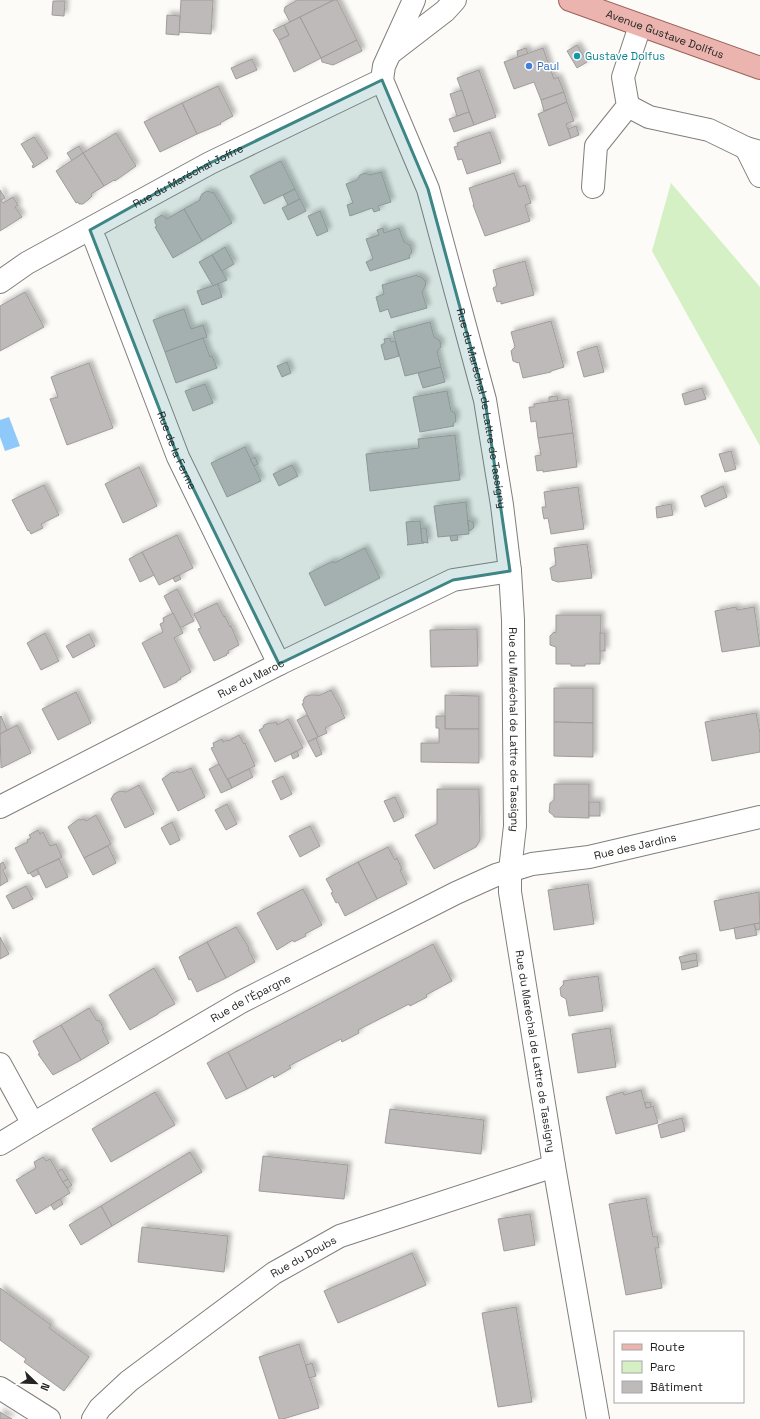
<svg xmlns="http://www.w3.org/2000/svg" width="760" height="1419" viewBox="0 0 760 1419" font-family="'Space Grotesk',sans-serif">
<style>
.green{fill:#d5f0c4}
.water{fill:#8ec9f9}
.building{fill:#bebab9;stroke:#a19c9b;filter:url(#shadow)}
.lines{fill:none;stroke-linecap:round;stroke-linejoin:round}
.minor-casing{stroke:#807f7c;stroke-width:24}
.major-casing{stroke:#9d615b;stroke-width:24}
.minor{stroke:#fff;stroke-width:22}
.major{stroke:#ebb4af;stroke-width:22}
.marked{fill:#3d8685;fill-opacity:0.2;stroke:#3d8685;stroke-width:3;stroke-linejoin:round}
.culture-dot{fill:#0f9aa8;stroke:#fff;stroke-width:1.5}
.shop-dot{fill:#3f7fe0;stroke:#fff;stroke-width:1.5}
.labels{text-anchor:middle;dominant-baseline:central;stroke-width:3;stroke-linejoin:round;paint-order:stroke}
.street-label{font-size:11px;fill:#242423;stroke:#fff}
.culture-label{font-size:11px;fill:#0d838f;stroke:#fff;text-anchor:start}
.shop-label{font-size:11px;fill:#366cbe;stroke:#fff;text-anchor:start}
</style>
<defs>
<filter id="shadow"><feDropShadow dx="3.5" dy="-3.5" stdDeviation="2" flood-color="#0004"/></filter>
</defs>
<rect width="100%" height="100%" fill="#fcfbf7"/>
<!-- green -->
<path class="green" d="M671,183L760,287V446L652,251Z"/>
<!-- water -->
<path class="water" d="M9,417L20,446L5,451L0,437V420Z"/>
<!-- building -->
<g class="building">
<path d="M181,0H213L211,34L179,32Z"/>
<path d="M296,0H334L290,22L284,11L285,7L296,1Z"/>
<path d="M334,0H337L357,40L321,58L300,17Z"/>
<path d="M53,1H65L64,16L52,15Z"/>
<path d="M167,15L180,16L179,35L166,34Z"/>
<path d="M300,17L321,58L294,72L279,40L289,35L284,25Z"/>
<path d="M284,25L289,35L279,40L273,30Z"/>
<path d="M357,40L362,51L333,65L322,62L321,58Z"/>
<path d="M577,45L587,62L577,68L567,51Z"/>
<path d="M526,48L528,54L518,57L517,51Z"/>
<path d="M543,48L554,79L558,77L564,92L541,100L534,82L514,89L504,62Z"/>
<path d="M252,59L257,70L236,79L231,68Z"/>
<path d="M479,70L496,117L474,125L457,78Z"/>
<path d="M218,86L233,116L220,123L221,124L197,134L182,103Z"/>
<path d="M462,90L469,112L457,116L450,94Z"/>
<path d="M564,92L567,102L544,111L541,100Z"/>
<path d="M567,102L574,121L566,124L571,138L549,146L538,114Z"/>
<path d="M182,103L197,134L160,152L144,122Z"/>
<path d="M469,112L474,125L454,132L449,119Z"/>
<path d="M576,126L579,135L571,138L568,129Z"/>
<path d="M490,132L501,163L467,174L462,159L458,160L454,147L458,146L457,143Z"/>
<path d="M116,133L136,166L115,181L114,180L104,186L83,153Z"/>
<path d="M34,137L48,158L33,168L32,166L34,165L21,144Z"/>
<path d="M79,146L83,153L72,161L67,153Z"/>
<path d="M83,153L104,186L91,194L92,196L89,199L83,204H79L78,202L76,203L56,171Z"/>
<path d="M281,161L295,189L264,204L250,176Z"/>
<path d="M381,172L391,202L378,206L380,210L374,212L372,208L350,216L347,205L353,203L346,184L357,180L360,175L365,173L370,175Z"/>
<path d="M514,173L519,187L525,185L531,203L525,205L530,221L485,236L473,205H474L469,188Z"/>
<path d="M295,189L300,199L288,205L283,195Z"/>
<path d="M0,190L5,198L1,200L3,203L13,197L18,205L15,207L22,217L0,231Z"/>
<path d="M207,191L214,193L232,223L202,241L184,209L200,200V198L202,194Z"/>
<path d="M300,199L306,211L288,220L282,208Z"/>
<path d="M184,209L202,241L173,258L155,227L157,226L155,223V219L162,215L167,219Z"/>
<path d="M320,211L328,231L317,236L308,216Z"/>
<path d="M383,228L384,233L399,228L404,242L410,245L412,252L409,256L410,258L370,271L366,262L373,259L366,239L379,235L377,230Z"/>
<path d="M225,247L234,264L222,271L212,255Z"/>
<path d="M212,255L227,280L213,286L199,262Z"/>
<path d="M525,261L534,295L501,304V301L497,302L493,288L497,286L493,270Z"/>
<path d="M417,275V276L421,277L426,282L425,287L422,292L427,308L391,318L388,309L380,312L376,297L384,294L382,285Z"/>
<path d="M218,284L222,297L202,305L197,291Z"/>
<path d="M25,292L44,327L0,351V306Z"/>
<path d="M184,309L191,329L203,325L207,337L165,352L153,320Z"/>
<path d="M551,321L564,367L551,371V372L523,378L519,362L518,363L513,361L511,351L515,347L511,332Z"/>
<path d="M430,322L434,337L440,341L441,347L437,351L441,367L405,376L393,332Z"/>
<path d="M203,338L210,357L212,356L217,368L176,383L165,352Z"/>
<path d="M390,338L391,342L395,341L399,356L385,360L381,345L385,343L384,339Z"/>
<path d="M597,346L604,372L584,377L577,352Z"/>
<path d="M287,362L291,373L282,377L277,366Z"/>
<path d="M89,363L113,428L67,445L50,399L58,397L51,377Z"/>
<path d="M441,367L445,382L423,388L418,373Z"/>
<path d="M205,384L213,403L193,411L185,391Z"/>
<path d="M702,388L706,399L685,405L682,394Z"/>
<path d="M447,391L451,411L455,413L456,421L453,424L454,426L420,432L413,397Z"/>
<path d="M557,396L558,401L549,402V397Z"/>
<path d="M568,399L573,433L538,438L536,421L531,422L529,407H534V404Z"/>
<path d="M573,433L577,467L543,472V470L537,471L535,456L541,455L538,438Z"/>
<path d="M455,435L460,480L370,491L366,454L419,448L418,439Z"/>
<path d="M245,447L261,481L227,497L211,463Z"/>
<path d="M731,451L736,469L725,472L719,454Z"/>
<path d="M255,457L258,464L254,466L250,459Z"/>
<path d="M292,465L298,476L279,486L273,474Z"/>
<path d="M139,467L157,506L123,523L105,484Z"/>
<path d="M44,485L59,515L41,524L43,528L31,534L29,530L28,531L12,500Z"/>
<path d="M723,486L727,497L705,507L701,496Z"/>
<path d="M578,487L584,529L551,534L548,518L544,519L543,514L542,507H546L544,492Z"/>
<path d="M466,502L469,534L438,537L434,506Z"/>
<path d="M671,504L673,515L657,518L656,507Z"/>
<path d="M468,520L473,522L474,527L471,530L469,531Z"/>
<path d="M420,521L422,542L424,543L407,545L408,544L406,522Z"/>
<path d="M421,528H426L428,543L422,542Z"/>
<path d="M177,535L193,568L159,585L142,552Z"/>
<path d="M457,535L458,540L451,541L450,536Z"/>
<path d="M587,544L592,578L558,582L552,580L550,568L556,565L554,548Z"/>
<path d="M365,548L380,578L325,606L309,573L333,561L334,563Z"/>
<path d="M142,552L154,575L140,582L129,559Z"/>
<path d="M179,575L181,579L175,582L173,578Z"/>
<path d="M177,589L194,621L180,628L164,596Z"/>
<path d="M217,603L224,617L225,616L230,627L231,626L239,645L228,651L229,653L226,654L227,655L214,661L198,629L201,628L194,614Z"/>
<path d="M736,607L737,610L754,607L760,646L722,652L715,611Z"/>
<path d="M173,613L183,633L174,638L191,672L180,678L181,679L177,681V682L164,688L142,643L163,632L160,624L164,622L163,618Z"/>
<path d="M556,615H601L600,664H585V666H571V664H556V647L550,645V636L554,632L556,633Z"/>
<path d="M477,629L478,666L431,667L430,630Z"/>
<path d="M45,633L59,661L41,670L27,643Z"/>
<rect x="600" y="633" width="5" height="18"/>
<path d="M89,634L95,646L73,658L66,646Z"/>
<path d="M554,688H593V723L554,722Z"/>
<path d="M331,690L342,710L341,711L345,718L325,728L327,733L318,737L302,704L304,703L303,701L305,697L310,695H317L318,696Z"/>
<path d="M76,692L91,723L58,740L42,709Z"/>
<path d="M445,695L479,696V729H445Z"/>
<path d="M756,713L760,733V752L712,761L705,722Z"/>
<path d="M307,715L318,737L308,742L297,720Z"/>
<path d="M1,716L7,730L0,734V717Z"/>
<path d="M436,716H445V729H479V763L421,762V743H439V728H436Z"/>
<path d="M288,719L303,748L275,762L259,730L263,728L264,725L269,723H273L276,722L277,725Z"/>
<path d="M554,722L593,723V757L554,756Z"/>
<path d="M17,725L31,753L1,768L0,734Z"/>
<path d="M239,735L244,744L245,743L255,766L227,780L211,748L214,747L213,743L222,739L223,742L227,740L228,741Z"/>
<path d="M316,738L322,754L316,757L308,742Z"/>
<path d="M297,751L299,756L293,759L291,754Z"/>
<path d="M219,764L232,788L221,793L209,769Z"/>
<path d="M191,768L205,797L178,811L162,779L172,772L174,773L178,771L179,773Z"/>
<path d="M249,769L253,777L232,788L228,779Z"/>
<path d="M283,776L292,794L281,800L272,781Z"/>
<path d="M554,784H589V818L554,817V816L549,812L550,803L554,800Z"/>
<path d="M139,785L154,814L125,828L111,799L114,794L120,791L126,792Z"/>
<path d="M437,789H479L480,840L476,847L434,869L415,835L437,824Z"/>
<path d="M395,797L404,817L394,822L384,801Z"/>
<rect x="589" y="802" width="11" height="14"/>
<path d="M227,804L237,824L226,830L215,810Z"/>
<path d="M96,815L111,844L84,858L68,827L79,819L81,820L84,819L86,821Z"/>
<path d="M172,822L180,840L170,845L161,828Z"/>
<path d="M310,826L320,846L300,857L289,836Z"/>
<path d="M38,830L40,834L43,832L50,846L56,844L62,857L28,874L15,848L28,842L27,840L31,838L29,835Z"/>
<path d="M108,846L116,863L93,875L84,858Z"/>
<path d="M388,847L395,860L397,858L402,869L400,870L407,884L377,899L358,862Z"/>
<path d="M59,859L68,877L46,888L37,869Z"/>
<path d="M3,862L6,868L3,870L8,881L0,886V864Z"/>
<path d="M358,862L377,899L345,916L338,902L336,903L331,893L333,892L326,879Z"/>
<path d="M37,869L39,874L33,877L30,873Z"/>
<path d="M588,884L594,924L554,930L548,890Z"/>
<path d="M26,886L33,899L13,909L6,896Z"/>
<path d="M303,889L322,925L305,934L306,936L294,942L293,940L277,950L257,913Z"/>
<path d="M759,892L760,923L720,931L714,901Z"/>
<path d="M760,923V929L756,930L754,924Z"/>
<path d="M754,924L757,935L736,939L734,928Z"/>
<path d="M236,927L249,948L248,949L255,962L226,978L207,942Z"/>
<path d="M0,937L9,954L0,959Z"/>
<path d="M207,942L226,978L197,992L191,979L189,980L179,957Z"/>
<path d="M433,944L452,981L426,995L427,997L410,1006L409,1004L358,1030L359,1033L342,1042L341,1039L289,1066L291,1068L274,1078L273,1075L247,1089L228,1052Z"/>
<path d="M696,953L697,960L681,963L679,957Z"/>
<path d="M697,960L698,966L682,970L681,963Z"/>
<path d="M154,968L175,1004L158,1013V1014L130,1030L109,995Z"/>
<path d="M598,976L603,1011L569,1016L566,999L561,996L560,988L564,984L563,981Z"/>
<path d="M89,1008L97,1021L99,1020L104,1029L102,1030L109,1043L81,1060L61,1025Z"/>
<path d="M61,1025L81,1060L53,1075L38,1054H40L33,1041Z"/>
<path d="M610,1028L616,1067L578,1073L572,1034Z"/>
<path d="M228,1052L247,1089L226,1099L207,1063Z"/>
<path d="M641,1090L646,1108L653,1106L658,1123L616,1134L606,1097L623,1092L624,1095Z"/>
<path d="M155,1092L175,1125L111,1162L92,1129Z"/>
<path d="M650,1102L651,1107L646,1108L645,1103Z"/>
<path d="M390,1109L484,1120L481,1154L385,1143Z"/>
<path d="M682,1118L685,1131L661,1138L658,1125Z"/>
<path d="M190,1152L202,1172L112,1226L101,1206Z"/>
<path d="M263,1156L348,1165L344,1199L259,1191Z"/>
<path d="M43,1157L46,1161L50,1159L70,1193L36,1214L16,1180L36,1168L34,1162Z"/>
<path d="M62,1169L68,1179L63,1182L57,1172Z"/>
<path d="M68,1179L72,1185L67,1188L63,1182Z"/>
<path d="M646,1198L653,1237L657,1236L659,1248H655L662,1288L626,1295L609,1204Z"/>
<path d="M60,1199L63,1204L54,1210L51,1205Z"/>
<path d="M101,1206L112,1226L81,1245L69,1225Z"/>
<path d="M530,1214L535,1245L504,1251L498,1219Z"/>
<path d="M142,1227L228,1236L224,1272L138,1262Z"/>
<path d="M412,1253L426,1285L338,1323L324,1291Z"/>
<path d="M0,1288L51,1325L49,1328L89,1357L64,1391L24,1362L26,1359L0,1340Z"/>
<path d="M516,1307L532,1402L498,1407L482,1313Z"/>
<path d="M299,1344L319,1408L283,1419H279L259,1357Z"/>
<path d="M312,1363L316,1376L309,1378L306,1365Z"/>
<path d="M0,1412L12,1419H0Z"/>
</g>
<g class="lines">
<!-- minor casing -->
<g class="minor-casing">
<g id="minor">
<path id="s1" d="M414,0L384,66L382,80L428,189L485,400L502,505L510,571L513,620L515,826L510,870V892L554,1166L598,1419"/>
<path d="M393,51L445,11L455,0"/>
<path d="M628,106L649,117L709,130L746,148L760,152"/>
<path d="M746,148L760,176"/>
<path d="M593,187L596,146L628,106L623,77L640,26"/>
<path id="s2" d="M90,230L96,242L178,457L279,664"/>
<path id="s3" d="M0,282L27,263L210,163L382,80"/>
<path id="s4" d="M0,807L279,664L453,580L510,571"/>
<path d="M0,1064L33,1124"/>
<path id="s5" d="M0,1144L33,1124L241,1002L456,893L496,875L532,864L589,857L760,817"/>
<path d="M0,1388L49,1419"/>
<path id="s6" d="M93,1419L100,1408L129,1381L274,1273L340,1236L554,1166"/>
</g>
</g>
<!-- major casing -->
<g class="major-casing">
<g id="major">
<path id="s7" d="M570,0L760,68"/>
</g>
</g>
<!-- minor -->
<use href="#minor" class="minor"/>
<!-- major -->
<use href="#major" class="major"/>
</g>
<!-- marked area -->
<path class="marked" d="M382,80L428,189L485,400L510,571L453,580L279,664L178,457L90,230L210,163Z"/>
<!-- markers -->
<circle class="culture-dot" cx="577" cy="56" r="4"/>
<circle class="shop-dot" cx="529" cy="66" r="4"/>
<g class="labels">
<!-- street labels -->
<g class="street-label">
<text stroke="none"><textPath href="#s7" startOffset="101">Avenue Gustave Dollfus</textPath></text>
<text stroke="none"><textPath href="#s3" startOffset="216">Rue du Maréchal Joffre</textPath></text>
<text stroke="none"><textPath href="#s1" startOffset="431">Rue du Maréchal de Lattre de Tassigny</textPath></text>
<text stroke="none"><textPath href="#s2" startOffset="237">Rue de la Ferme</textPath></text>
<text stroke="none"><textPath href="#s4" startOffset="282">Rue du Maroc</textPath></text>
<text stroke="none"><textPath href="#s1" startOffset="755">Rue du Maréchal de Lattre de Tassigny</textPath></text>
<text stroke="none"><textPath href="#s5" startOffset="707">Rue des Jardins</textPath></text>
<text stroke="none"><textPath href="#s5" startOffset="290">Rue de l'Épargne</textPath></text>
<text stroke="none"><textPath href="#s1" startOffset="1079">Rue du Maréchal de Lattre de Tassigny</textPath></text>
<text stroke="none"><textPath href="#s6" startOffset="267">Rue du Doubs</textPath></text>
</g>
<!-- culture labels -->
<g class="culture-label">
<text x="585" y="56">Gustave Dolfus</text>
</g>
<!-- shop labels -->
<g class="shop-label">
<text x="537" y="66">Paul</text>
</g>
</g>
<!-- legend -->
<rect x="614" y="1331" width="130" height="72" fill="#ffffff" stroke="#a7a7a7"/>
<rect x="622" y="1344" width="20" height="6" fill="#ebb4af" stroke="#a7a7a7"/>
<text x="650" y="1351" font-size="12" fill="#242423">Route</text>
<rect x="622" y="1361" width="20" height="12" fill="#d5f0c4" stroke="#a7a7a7"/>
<text x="650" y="1371" font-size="12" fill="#242423">Parc</text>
<rect x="622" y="1381" width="20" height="12" fill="#bebab9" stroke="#a7a7a7"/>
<text x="650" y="1391" font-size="12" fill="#242423">Bâtiment</text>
<!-- north arrow -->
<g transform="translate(36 1383) rotate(113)" stroke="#ffffff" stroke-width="3" paint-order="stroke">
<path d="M0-3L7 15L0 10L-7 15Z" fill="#242423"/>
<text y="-6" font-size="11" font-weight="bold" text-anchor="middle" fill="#242423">N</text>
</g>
</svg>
